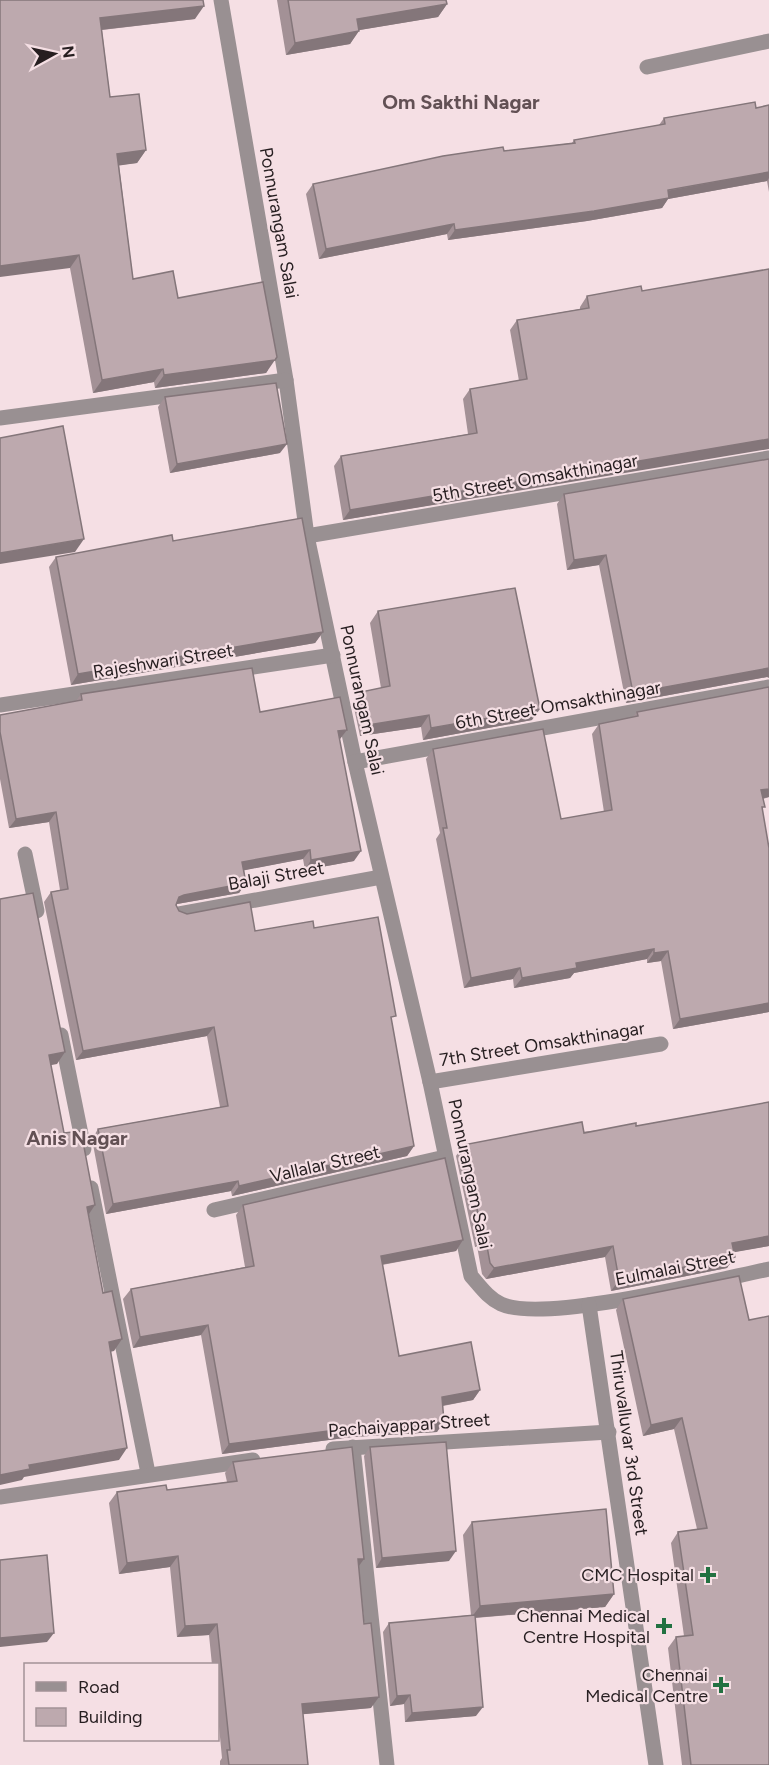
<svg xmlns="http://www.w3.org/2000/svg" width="769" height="1765" viewBox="0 0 769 1765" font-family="Figtree,sans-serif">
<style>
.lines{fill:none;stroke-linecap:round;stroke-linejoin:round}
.street{stroke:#999092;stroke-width:15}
.wall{fill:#a39196}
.shaded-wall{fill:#84767a}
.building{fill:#bda9ae;stroke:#84767a;stroke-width:1.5}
.poi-dot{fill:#227141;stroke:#f5dfe4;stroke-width:2}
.labels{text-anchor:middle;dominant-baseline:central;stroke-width:4.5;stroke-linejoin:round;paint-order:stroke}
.street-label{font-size:18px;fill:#261e20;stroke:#f5dfe4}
.poi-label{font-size:18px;fill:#261e20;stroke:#f5dfe4;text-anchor:end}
.neighbourhood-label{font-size:20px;font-weight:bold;fill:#625054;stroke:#f5dfe4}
</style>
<rect width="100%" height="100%" fill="#f5dfe4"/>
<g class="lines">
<!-- street -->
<g class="street">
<path d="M221,0L286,380L307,536L355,762L430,1082L471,1276C480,1286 488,1298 501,1304C544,1324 716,1280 769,1269"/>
<path d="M647,67L769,41"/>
<path d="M0,418L286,380"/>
<path d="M307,536L769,458"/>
<path d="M0,705L333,655"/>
<path d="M355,762L769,687"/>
<path d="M25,854L37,911"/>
<path d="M179,914L381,877"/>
<path d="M61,1035L84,1149"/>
<path d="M430,1082L661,1044"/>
<path d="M91,1188L148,1473"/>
<path d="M214,1210L445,1157"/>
<path d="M589,1305L656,1765"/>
<path d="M353,1447L387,1765"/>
<path d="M333,1449L609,1432"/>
<path d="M0,1497L253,1460"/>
</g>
</g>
<!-- wall -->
<g class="wall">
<path d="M0,0L195,19L102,30L110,97L146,150L137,163L119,165L133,279L178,298L268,370L266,373L155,388L154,382L93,393L70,268Z"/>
<path d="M277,0H446L447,4L438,17L359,30L350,44L286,55Z"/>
<path d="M769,105V192L767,181L668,199L662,208L587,221L448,240L447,234L319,259L306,194L313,184L504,151L572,143L574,140L659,125L664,118L756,108Z"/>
<path d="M642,291L767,448L343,520L334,466L341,456L468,434L463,399L470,389L519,381L510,330L517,320L580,309V307L587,296Z"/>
<path d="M165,397L280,453L170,473L158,407Z"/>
<path d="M564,494L767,677L626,703L599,565L567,570L557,504Z"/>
<path d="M173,541L323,632L315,643L71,685L49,567L56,557Z"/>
<path d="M378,611L532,720L423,740L421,727L360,736L353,703L361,692L381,688L370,623Z"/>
<path d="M769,687V797L763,799L762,810L769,1012L673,1029L661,961L647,963V959L574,973L570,978L514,988L513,979L464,988L436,839L440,833L426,759L433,749L561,819L604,812L592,734L599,724L633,717L637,712Z"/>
<path d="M81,694L260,712L347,730L339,740L354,861L305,870L303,859L244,870L246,883L239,893L177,904L176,905L179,911L187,914L255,931L314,928L392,1023L414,1146L407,1156L232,1196L231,1191L106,1214L92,1139L98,1129L220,1107L207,1036L76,1060L44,902L51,892L60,890L49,822L9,828L0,779V715L76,701Z"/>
<path d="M769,1102V1246L734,1252L727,1268L611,1291L605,1257L486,1279L482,1274L477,1246L475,1247L456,1156L463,1145L636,1126Z"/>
<path d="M243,1205L463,1240L456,1251L382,1265L399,1356L480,1390L473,1400L443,1406L437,1432L352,1437L222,1454L201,1335L133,1348L123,1299L131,1289L245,1267L236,1215Z"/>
<path d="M623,1299L749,1320L769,1765H682L668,1648L676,1637L684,1636L671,1543L678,1532L697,1529L674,1429L643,1436L616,1310Z"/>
<path d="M370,1447L449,1561L376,1568L364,1456Z"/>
<path d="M233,1462L364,1559L358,1567L371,1708L303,1714L308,1765H220V1761L222,1758L218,1716V1665H212L209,1635L177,1637L170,1567L119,1574L109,1503L117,1492L167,1490L227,1482L225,1473Z"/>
<path d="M472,1522L614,1594L605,1607L475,1618L476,1716L405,1722L404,1704L390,1706L383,1632L389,1623L471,1615L463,1535Z"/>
</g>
<!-- shaded-wall -->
<g class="shaded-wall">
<path d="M447,4L438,17L348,32L357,19Z"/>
<path d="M204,6L195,19L91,31L100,18Z"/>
<path d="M359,31L350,44L286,55L295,43Z"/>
<path d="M146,150L137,163L109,167L117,154Z"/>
<path d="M769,172V178L767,181L668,199L662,208L587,221L448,240L455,230Z"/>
<path d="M454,224L447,234L319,259L326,249Z"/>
<path d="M79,255L70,268L0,277V266Z"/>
<path d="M277,357L266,373L155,388L164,375Z"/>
<path d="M163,369L154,382L93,393L102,380Z"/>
<path d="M769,439V449L343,520L350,510Z"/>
<path d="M287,444L280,453L170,473L177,464Z"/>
<path d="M84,539L75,552L0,564V553Z"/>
<path d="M606,555L599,565L567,570L574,560Z"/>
<path d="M323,632L315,643L71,685L78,674Z"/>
<path d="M769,668V678L767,677L626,703L633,693Z"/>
<path d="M540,709L532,720L423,740L431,728Z"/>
<path d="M429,715L421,727L360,736L368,725Z"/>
<path d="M347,730L340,739L331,741L338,731Z"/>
<path d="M769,789V797L754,800L761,790Z"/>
<path d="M56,812L49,822L9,828L16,819Z"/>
<path d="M310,850L303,859L236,872L242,862Z"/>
<path d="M361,851L354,861L305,870L311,860Z"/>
<path d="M246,883L239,893L177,904L172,907L179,897L184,895Z"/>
<path d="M654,949L647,959L574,973L570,978L514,988L522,978L576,963Z"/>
<path d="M668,951L661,961L647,963L654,953Z"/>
<path d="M520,968L513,979L464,988L471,978Z"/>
<path d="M769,1003V1012L673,1029L680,1019Z"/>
<path d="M214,1027L207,1036L76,1060L83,1051Z"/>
<path d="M65,1052L57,1064L41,1067L49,1055Z"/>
<path d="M414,1146L407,1156L232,1196L239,1186Z"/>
<path d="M238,1181L231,1191L106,1214L113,1204Z"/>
<path d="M95,1205L87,1217V1207Z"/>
<path d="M485,1235L477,1246L475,1247L483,1236Z"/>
<path d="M769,1236V1246L724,1254L732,1243Z"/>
<path d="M463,1240L456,1251L374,1266L381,1256Z"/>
<path d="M613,1246L605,1257L486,1279L494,1268Z"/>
<path d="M735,1257L727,1268L611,1291L619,1280Z"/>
<path d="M208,1325L201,1335L133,1348L140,1337Z"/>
<path d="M122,1339L114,1351L101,1354L109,1342Z"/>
<path d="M480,1390L473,1400L435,1407L442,1397Z"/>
<path d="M682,1418L674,1429L643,1436L651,1425Z"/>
<path d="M444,1422L437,1432L352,1437L222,1454L229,1444L359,1427Z"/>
<path d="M127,1448L119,1460L24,1477L22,1480L0,1485V1475L29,1465Z"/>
<path d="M456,1551L449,1561L376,1568L382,1558Z"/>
<path d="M178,1556L170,1567L119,1574L127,1563Z"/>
<path d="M358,1559H364L356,1570Z"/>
<path d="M614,1594L605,1607L471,1618L480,1606Z"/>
<path d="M217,1624L209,1635L177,1637L185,1626Z"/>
<path d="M54,1633L47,1642L0,1647V1638Z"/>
<path d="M410,1695L404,1704L390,1706L397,1696Z"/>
<path d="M379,1697L371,1708L295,1715L302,1704Z"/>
<path d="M483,1707L476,1716L405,1722L412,1713Z"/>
</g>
<!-- building -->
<g class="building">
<path d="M0,0H203L204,6L100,18L110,97L139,94L146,150L117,154L133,279L173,271L178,298L263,282L277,357L275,360L164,375L163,369L102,380L79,255L0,266Z"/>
<path d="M288,0H446L447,4L357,19L359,31L295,43Z"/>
<path d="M755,102L756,108L769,105V172L668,190L669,198L594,211L455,230L454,224L326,249L313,184L443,156L503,147L504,151L575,143L574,140L665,124L664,118Z"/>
<path d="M769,269V439L350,510L341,456L477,433L470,389L527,379L517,320L589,308L587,296L641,286L642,291Z"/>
<path d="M276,383L287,444L177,464L165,397Z"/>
<path d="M63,426L84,539L0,553V438Z"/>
<path d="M769,459V668L633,693L606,555L574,560L564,494Z"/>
<path d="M302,518L323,632L78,674L56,557L172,535L173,541Z"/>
<path d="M515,588L540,709L431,728L429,715L368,725L361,692L390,686L378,611Z"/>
<path d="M252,668L260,712L340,697L347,730L338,731L361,851L311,860L310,850L242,862L246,883L184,895L179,897L176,905L179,911L187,914L250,902L255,931L313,921L314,928L378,917L396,1016L391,1017L414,1146L239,1186L238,1181L113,1204L98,1129L228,1106L214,1027L83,1051L51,892L68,889L56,812L16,819L0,732V715L82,700L81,694Z"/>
<path d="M769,687V789L761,790L765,807H762L769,848V1003L680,1019L668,951L654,953V949L576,963L577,968L522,978L520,968L471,978L443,828H447L433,749L543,729L561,819L612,810L599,724L638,716L637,712Z"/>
<path d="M33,893L65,1052L49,1055L64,1133L81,1131L95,1205L87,1207L103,1293L112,1291L122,1339L109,1342L127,1448L29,1465L30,1469L0,1475V899Z"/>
<path d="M769,1102V1236L732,1243L735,1257L619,1280L613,1246L494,1268L490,1263L485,1235L483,1236L463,1145L582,1122L584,1133L636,1123V1126Z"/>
<path d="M445,1158L463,1240L381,1256L399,1356L471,1342L480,1390L442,1397L444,1422L359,1427L229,1444L208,1325L140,1337L131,1289L254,1266L243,1205Z"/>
<path d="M739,1276L749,1320L769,1316V1765H691L676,1637L693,1635L678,1532L707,1528L682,1418L651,1425L623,1299Z"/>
<path d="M446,1442L456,1551L382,1558L370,1447Z"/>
<path d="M352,1447L364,1559H358L364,1624L371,1623L379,1697L302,1704L308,1765H229L227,1750H230L217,1624L185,1626L178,1556L127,1563L117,1492L166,1485L167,1490L237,1481L233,1462Z"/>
<path d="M606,1509L614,1594L480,1606L472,1522Z"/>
<path d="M47,1555L54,1633L0,1638V1560Z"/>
<path d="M475,1615L483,1707L412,1713L410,1695L397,1696L389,1623Z"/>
</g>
<!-- markers -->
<g class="poi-dot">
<path d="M705 1566h6v6h6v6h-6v6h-6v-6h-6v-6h6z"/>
<path d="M661 1617h6v6h6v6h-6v6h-6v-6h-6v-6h6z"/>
<path d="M718 1676h6v6h6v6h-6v6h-6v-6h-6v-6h6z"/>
</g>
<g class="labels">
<!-- street labels -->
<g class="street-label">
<text transform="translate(279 223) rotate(80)">Ponnurangam Salai</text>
<text transform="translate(535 478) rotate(-10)">5th Street Omsakthinagar</text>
<text transform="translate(163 661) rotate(-9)">Rajeshwari Street</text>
<text transform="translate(362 700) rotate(78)">Ponnurangam Salai</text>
<text transform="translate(558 705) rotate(-10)">6th Street Omsakthinagar</text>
<text transform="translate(276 876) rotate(-10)">Balaji Street</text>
<text transform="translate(542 1044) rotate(-9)">7th Street Omsakthinagar</text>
<text transform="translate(325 1164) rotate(-13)">Vallalar Street</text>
<text transform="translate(470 1174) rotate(78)">Ponnurangam Salai</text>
<text transform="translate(675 1268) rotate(-11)">Eulmalai Street</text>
<text transform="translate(409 1425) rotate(-4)">Pachaiyappar Street</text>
<text transform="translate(629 1443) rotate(82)">Thiruvalluvar 3rd Street</text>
</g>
<!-- poi labels -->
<g class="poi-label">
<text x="694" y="1575">CMC Hospital</text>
<text x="650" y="1616">Chennai Medical<tspan x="650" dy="21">Centre Hospital</tspan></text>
<text x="708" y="1675">Chennai<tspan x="708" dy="21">Medical Centre</tspan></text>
</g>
<!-- neighbourhood labels -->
<g class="neighbourhood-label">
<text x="461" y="102">Om Sakthi Nagar</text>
<text x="77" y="1138">Anis Nagar</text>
</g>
</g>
<!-- legend -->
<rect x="24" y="1663" width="195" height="78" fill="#f5dfe4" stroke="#a29296" stroke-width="1.5"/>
<rect x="36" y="1682" width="30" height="9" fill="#999092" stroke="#a29296" stroke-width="1.5"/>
<text x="78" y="1693" font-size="18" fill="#261e20">Road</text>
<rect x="36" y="1708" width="30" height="18" fill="#bda9ae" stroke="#a29296" stroke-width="1.5"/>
<text x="78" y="1723" font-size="18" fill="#261e20">Building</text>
<!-- north arrow -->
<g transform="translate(54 54) rotate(82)" stroke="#f5dfe4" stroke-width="4.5" paint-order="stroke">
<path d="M0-4.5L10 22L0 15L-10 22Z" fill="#261e20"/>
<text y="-9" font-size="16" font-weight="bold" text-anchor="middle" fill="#261e20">N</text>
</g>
</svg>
